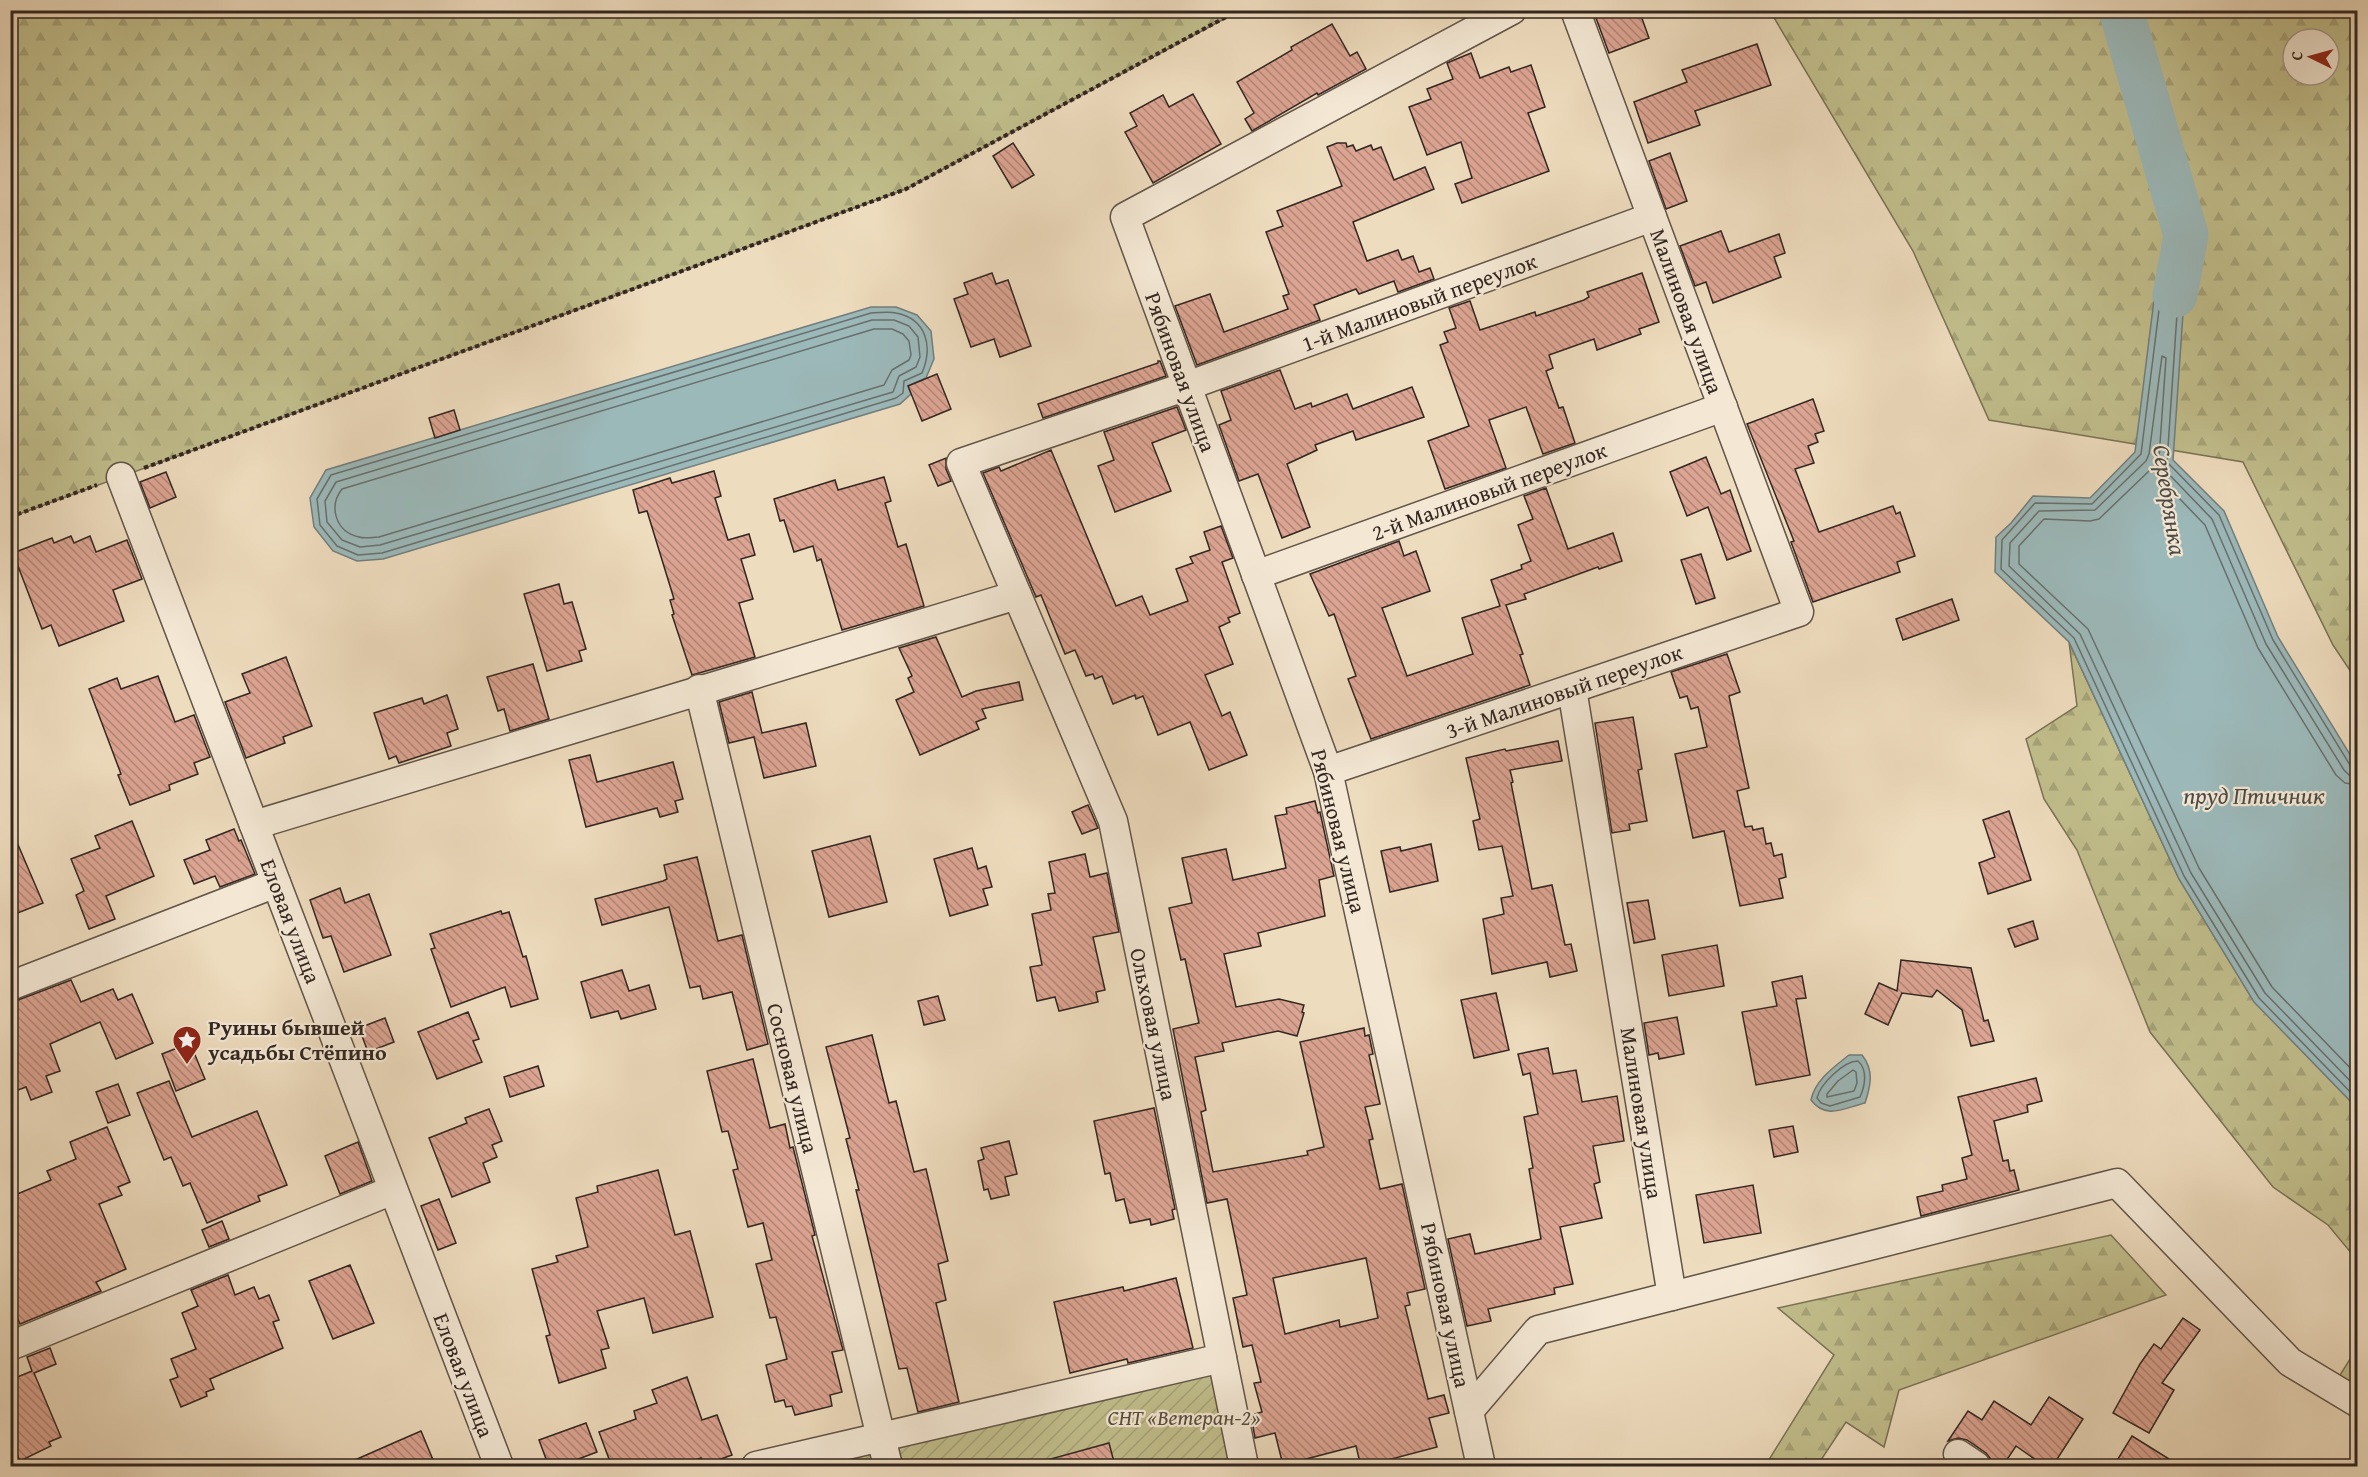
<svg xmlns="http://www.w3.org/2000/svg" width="2368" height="1477" viewBox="0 0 2368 1477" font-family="'Gentium Book Plus',serif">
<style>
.forest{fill:url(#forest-firs);stroke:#7a7256;stroke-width:1.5;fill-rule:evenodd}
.garden{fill:url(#garden-furrows);stroke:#7a7256;stroke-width:1.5}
.water{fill:#9cb9ba;stroke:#727e7d;stroke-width:1.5}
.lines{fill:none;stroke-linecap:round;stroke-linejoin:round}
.shore{stroke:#67706e;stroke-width:1.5}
.river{stroke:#9cb9ba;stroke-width:45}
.building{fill:url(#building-back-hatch);stroke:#322621;stroke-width:1.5;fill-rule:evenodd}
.minor-casing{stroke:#615448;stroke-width:31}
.path{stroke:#322621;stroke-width:4;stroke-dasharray:4.5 3;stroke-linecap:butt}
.minor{stroke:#f4e8d5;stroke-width:28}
.labels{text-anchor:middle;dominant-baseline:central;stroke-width:4.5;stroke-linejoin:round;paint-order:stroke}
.street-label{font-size:22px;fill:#322621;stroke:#f4e8d5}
.poi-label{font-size:22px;font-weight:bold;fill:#322621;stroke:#f4e8d5;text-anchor:start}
.park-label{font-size:22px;font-style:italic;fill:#564c3c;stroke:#f4e8d5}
.water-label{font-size:24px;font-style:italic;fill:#4c4b47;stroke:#f4e8d5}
</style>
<defs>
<pattern id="forest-firs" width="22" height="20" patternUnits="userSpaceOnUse" patternTransform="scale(1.5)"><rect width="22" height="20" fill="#c1be8c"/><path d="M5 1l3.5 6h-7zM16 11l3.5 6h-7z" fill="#a6a378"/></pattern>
<pattern id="garden-furrows" width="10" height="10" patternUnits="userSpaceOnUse" patternTransform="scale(1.5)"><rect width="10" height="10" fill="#c1be8c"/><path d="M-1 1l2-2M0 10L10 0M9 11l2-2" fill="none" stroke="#a6a378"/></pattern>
<pattern id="building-back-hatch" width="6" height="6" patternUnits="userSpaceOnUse" patternTransform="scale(1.5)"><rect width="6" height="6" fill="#dca492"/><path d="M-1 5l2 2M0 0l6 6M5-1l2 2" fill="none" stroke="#b38577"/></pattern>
</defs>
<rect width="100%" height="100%" fill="#eedcbe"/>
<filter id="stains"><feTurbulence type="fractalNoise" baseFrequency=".00333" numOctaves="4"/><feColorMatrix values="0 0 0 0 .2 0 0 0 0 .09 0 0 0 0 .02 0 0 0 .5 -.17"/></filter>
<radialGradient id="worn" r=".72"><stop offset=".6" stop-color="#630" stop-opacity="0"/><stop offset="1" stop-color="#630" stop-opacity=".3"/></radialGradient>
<!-- forest -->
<g class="forest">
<path d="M11,11H1239L906,189L11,517Z"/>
<path d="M1770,11H2357V681L2333,645L2243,462L1989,420L1913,251ZM2293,39H2329V75H2293Z"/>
<path d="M2069,642L2179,879L2254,1001L2357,1108V1260L2328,1225L2273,1187L2150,1032L2077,850L2044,799L2026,739L2077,706Z"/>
<path d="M2111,1235L2166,1295L1899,1390L1884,1447L1846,1422L1817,1466H1765L1834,1355L1778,1308Z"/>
<path d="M2357,1348V1420L2328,1394Z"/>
</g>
<!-- garden -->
<path class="garden" d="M1222,1358L1244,1466H756Z"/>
<!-- water -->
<g class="water">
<path d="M2186,235L2184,299L2173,460L2224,511L2278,637L2357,766V1108L2254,1002L2179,879L2069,642L1995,572L1996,537L2011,523L2033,496L2090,498L2135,452L2154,300Z"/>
<path d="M871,307H896L917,315L931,331L934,359L926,378L908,386L911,394L900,404L383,559L357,561L333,551L314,527L310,498L326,470Z"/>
<path d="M1849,1055H1862C1874,1070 1871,1085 1865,1103C1844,1108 1826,1120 1811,1100C1815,1080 1834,1067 1849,1055Z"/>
</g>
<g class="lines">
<!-- shore -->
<g class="shore">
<path d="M871,313C879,313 888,311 896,313C927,319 933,347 922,373L904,381L903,393L896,398L382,553L358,555L337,546L320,525L317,499L331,475Z"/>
<path d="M872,320H894L909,326L918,337L920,357L916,367L899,376L893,392L380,545L360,547L342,540L327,522L325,501L336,482Z"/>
<path d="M874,329H892L903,334L909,341L911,355L909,360L892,370L884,385L379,537C373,537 365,539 359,537C336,532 328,507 342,489Z"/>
<path d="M2358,768L2350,765L2273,640L2219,515L2167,462L2178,299L2179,276L2175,273L2160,302L2141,454L2092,504L2035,503L2002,540L2001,569L2074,638L2184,876L2259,998L2358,1100"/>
<path d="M2358,776L2349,775L2344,770L2266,644L2212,519L2161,466L2159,458L2166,358L2162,356L2149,454L2146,461L2095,510L2039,511L2010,543L2009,566L2080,634L2191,873L2265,993L2358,1089"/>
<path d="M2358,785L2345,783L2336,775L2258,648L2205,525L2152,470L2149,471L2099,519L2090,521L2044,519L2019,546V564L2088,629L2199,868L2272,987L2358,1076"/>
<path d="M1858,1061C1868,1070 1865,1086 1860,1097L1830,1106L1821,1103L1817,1098C1820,1084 1844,1061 1858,1061Z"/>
<path d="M1853,1070L1856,1072L1857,1083L1854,1091L1827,1097V1094L1838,1081Z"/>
</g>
<!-- river -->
<path class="river" d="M2121,10L2186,235L2175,295"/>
</g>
<!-- building -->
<g class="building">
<path d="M1593,10H1639L1649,38L1609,53Z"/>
<path d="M1332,24L1350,56L1357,52L1366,69L1318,95L1317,93L1252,131L1245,119L1254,113L1237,82L1292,50L1291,47Z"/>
<path d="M1757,44L1771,85L1695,111L1700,125L1648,143L1634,102L1687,82L1682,70Z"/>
<path d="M1471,53L1480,78L1509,67L1511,72L1531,65L1545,107L1528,113L1549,171L1462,203L1455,184L1472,178L1461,142L1427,155L1409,107L1431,99L1427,89L1453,79L1447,63Z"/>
<path d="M1193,94L1221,144L1153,183L1125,132L1137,126L1130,113L1163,95L1169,107Z"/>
<path d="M1013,143L1034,175L1012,188L993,156Z"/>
<path d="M1337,143H1346L1347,147L1353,145L1356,151L1371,145L1373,150L1381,147L1394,180L1425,167L1434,189L1353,222L1367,261L1398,250L1402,260L1413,256L1419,272L1430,268L1434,279L1398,292L1394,281L1359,294L1356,289L1314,305L1320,320L1197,365L1175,306L1210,294L1224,332L1288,309L1283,296L1289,294L1266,232L1283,226L1277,211L1342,186L1327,147Z"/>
<path d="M1670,153L1687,201L1666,209L1649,161Z"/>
<path d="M1721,231L1729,252L1779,234L1785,253L1774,257L1781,277L1713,303L1706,282L1695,286L1680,246Z"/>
<path d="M992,273L996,284L1008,280L1031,346L1000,357L994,339L971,347L954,299L968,294L964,283Z"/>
<path d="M1642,273L1659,322L1639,329L1641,334L1597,350L1594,339L1549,355L1553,368L1546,371L1559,408L1563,407L1575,443L1543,454L1526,407L1489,420L1506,468L1445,489L1428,441L1469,426L1440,345L1448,342L1444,332L1456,328L1449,308L1470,301L1480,330L1535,312L1536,316L1584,300L1589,297L1587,292Z"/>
<path d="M1158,361H1160L1166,376L1043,418L1038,404L1158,363Z"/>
<path d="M1280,370L1295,409L1311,403L1312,407L1347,394L1353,409L1412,387L1424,417L1356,440L1353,431L1315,445L1317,450L1287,464L1310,527L1282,538L1258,474L1239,481L1219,425L1231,420L1221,391Z"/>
<path d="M937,374L951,409L922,421L908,386Z"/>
<path d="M1813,399L1824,431L1815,434L1818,442L1808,446L1814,463L1795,469L1819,532L1893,506L1896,514L1900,512L1915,556L1897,562L1900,572L1813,602L1791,542L1794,541L1747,424Z"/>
<path d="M1177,407L1186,430L1152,443L1171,491L1115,512L1098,466L1114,460L1104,432Z"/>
<path d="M454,410L460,430L435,438L429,418Z"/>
<path d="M1051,450L1116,606L1142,596L1150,615L1188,601L1176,569L1193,563L1190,557L1210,550L1204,532L1221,526L1233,558L1222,562L1240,613L1228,618L1230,622L1219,627L1233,664L1205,675L1222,716L1230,712L1247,755L1209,770L1190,722L1158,735L1143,696L1136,699L1135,695L1113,704L1102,676L1095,679L1093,674L1086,676L1075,650L1065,654L1041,595L1036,597L983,473L999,467L1001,471Z"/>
<path d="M1706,457L1721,494L1730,490L1751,551L1727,560L1708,507L1687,516L1670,472Z"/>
<path d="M946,458V469L951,481L938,486L929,465Z"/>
<path d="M714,471L721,496L715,498L728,540L749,534L755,555L741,559L753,599L739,603L755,657L692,675L672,615L674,614L670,600L674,599L647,511L639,513L633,490L670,478L672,483Z"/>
<path d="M166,472L176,497L150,508L140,482Z"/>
<path d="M884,477L891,501L885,503L898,547L906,544L924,606L842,630L821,559L817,561L813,546L794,552L784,520L780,521L774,499L835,480L838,490Z"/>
<path d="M1546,488L1568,549L1613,533L1622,561L1599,569L1598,567L1524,594L1526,599L1506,605L1523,654L1520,655L1530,685L1371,739L1348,679L1356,676L1334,614L1329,616L1310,574L1399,541L1404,556L1416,551L1430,591L1382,608L1407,676L1473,654L1462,618L1500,606L1491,580L1522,569L1521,565L1531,561L1518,525L1533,519L1524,496Z"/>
<path d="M71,536L74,543L90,536L96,552L127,540L142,579L113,590L124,621L59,646L51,625L42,629L13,553L52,538L54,543Z"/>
<path d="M1701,554L1715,598L1696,604L1681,560Z"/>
<path d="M559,584L564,604L572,602L586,649L579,651L582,661L547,671L524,594Z"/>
<path d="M1952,599L1959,620L1903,640L1896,619Z"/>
<path d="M936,637L962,697L976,691L1019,682L1023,700L982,709L986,718L976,722L979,729L920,755L896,700L914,692L908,678L912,676L899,648Z"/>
<path d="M1727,654L1740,692L1729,696L1749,788L1737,791L1745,827L1752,826L1753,830L1763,828L1766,844L1771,843L1774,856L1782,854L1786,877L1779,879L1783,898L1740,906L1724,831L1693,838L1675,754L1707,747L1698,707L1691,709L1687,696L1680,698L1671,672Z"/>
<path d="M286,657L312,726L283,737L285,743L246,758L225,702L250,693L242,674Z"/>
<path d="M533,664L549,719L510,731L504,709L498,711L487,677Z"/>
<path d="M158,676L175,722L194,715L210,757L194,763L198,774L169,785L170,790L130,805L118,775L121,774L89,689L117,678L121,689Z"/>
<path d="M752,692L762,733L806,723L816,766L764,778L754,737L729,743L719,702Z"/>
<path d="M447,695L458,729L447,733L451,746L399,763L396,756L389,759L374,713L422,698L424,704Z"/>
<path d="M1633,717L1642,769L1638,770L1647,821L1629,824L1630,830L1612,833L1595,723Z"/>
<path d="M1558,741L1562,761L1510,770L1513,782L1511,783L1532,889L1552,885L1565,945L1571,944L1577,971L1550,977L1547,962L1492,974L1483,919L1504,914L1501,898L1513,896L1502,846L1479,850L1473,821L1480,819L1466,758L1505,749L1506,751Z"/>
<path d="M590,755L597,782L673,762L683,799L675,801L678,812L660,817L657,808L586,827L569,760Z"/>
<path d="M1315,801L1318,813L1320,812L1334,876L1319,880L1325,916L1258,933L1261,946L1224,954L1236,1007L1279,999L1304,1005L1302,1012L1304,1013L1297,1036L1278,1031L1222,1043L1224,1051L1195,1057L1206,1110L1201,1112L1213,1172L1308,1155L1307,1151L1324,1147L1300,1042L1364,1028L1365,1036L1369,1035L1373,1054L1369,1055L1380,1104L1365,1107L1373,1139L1369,1140L1380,1189L1402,1184L1425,1289L1407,1293L1410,1305L1405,1306L1428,1399L1444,1395L1449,1413L1429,1418L1437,1447L1380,1462L1381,1467H1361L1356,1446L1283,1465L1275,1433L1255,1438L1251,1415L1262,1412L1254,1383L1261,1382L1252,1345L1243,1347L1233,1298L1247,1295L1227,1199L1207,1203L1173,1029L1199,1023L1185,959L1181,960L1169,908L1192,903L1182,858L1226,849L1233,880L1286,868L1275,816L1287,814L1286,808ZM1366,1258L1378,1318L1340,1327L1339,1320L1285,1334L1273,1278Z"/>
<path d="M1088,805L1098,828L1082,834L1072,812Z"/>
<path d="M2009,811L2031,880L1988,894L1979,863L1995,857L1983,820Z"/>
<path d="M132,821L154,876L106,896L115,919L89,929L76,895L84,891L71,859L100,848L95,836Z"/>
<path d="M10,826L43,903L10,916Z"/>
<path d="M234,829L239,841L241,840L255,874L220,887L215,876L194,884L184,860L210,850L206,840Z"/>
<path d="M870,836L887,902L829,917L812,851Z"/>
<path d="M1431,844L1438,881L1390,892L1381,851L1400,847L1401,851Z"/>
<path d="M972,848L978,869L986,866L992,887L983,889L988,905L950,916L934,859Z"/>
<path d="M1085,854L1090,877L1107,873L1119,932L1093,937L1105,990L1096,992L1098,1002L1059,1011L1055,997L1037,1001L1030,967L1042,965L1032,914L1051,910L1048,894L1055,893L1049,862Z"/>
<path d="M697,857L718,941L742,935L768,1044L747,1050L732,992L703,999L700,986L690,988L669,907L602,925L595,899L663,881L667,879L664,865Z"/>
<path d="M340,888L345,903L369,894L391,955L344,972L331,936L323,938L310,900Z"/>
<path d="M1648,900L1655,939L1634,943L1627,903Z"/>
<path d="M501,911L502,914L509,912L523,957L526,956L538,999L511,1007L505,987L451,1007L431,949L435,948L430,934Z"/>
<path d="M2033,921L2038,939L2015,947L2008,929Z"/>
<path d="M1717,945L1724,986L1669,996L1662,955Z"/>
<path d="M1901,960L1971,968L1984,1021L1988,1020L1994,1041L1971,1046L1962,1010L1937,990L1932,997L1902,993L1888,1025L1865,1014L1879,983L1897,991Z"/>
<path d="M622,970L629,991L649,985L656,1009L621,1019L618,1011L591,1018L581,982Z"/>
<path d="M1802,976L1806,998L1796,999L1810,1075L1756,1085L1742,1012L1777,1006L1772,982Z"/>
<path d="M71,980L81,1002L113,989L118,1000L132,994L153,1043L116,1059L100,1022L50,1044L60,1071L46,1076L52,1092L31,1100L26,1087L10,1093V1003Z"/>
<path d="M1496,993L1509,1050L1474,1058L1461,1000Z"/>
<path d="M938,996L945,1020L924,1025L918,1001Z"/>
<path d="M468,1012L479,1039L473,1041L482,1062L437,1079L418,1032Z"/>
<path d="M1677,1017L1684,1054L1659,1059L1658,1053L1649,1055L1644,1023Z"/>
<path d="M385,1018L394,1042L368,1052L359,1028Z"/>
<path d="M872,1035L889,1103L896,1101L914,1172L926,1169L948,1261L938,1264L946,1300L936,1303L959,1402L918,1412L907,1368L899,1369L856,1190H859L846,1139L850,1138L826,1047Z"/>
<path d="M190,1043L205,1079L176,1091L162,1054Z"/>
<path d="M1548,1048L1553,1074L1576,1070L1582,1102L1617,1096L1624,1141L1593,1146L1600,1182L1594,1184L1602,1218L1560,1227L1573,1284L1554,1288L1555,1294L1488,1309L1491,1321L1467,1326L1448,1239L1470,1234L1475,1254L1541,1239L1529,1169L1533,1168L1524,1117L1538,1114L1530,1073L1523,1075L1518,1054Z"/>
<path d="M753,1059L770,1128L785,1124L790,1148L793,1147L815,1235L812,1236L843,1350L832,1352L842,1392L830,1395L832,1406L795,1415L792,1406L786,1407L784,1400L775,1402L766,1365L787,1359L776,1317L770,1318L756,1264L772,1260L763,1223L748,1227L733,1170L738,1169L728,1131L722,1132L707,1071Z"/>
<path d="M538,1066L544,1086L510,1097L504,1077Z"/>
<path d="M2036,1078L2042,1101L2027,1105L2028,1112L1994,1121L2003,1161L2008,1160L2010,1171L2014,1170L2019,1190L1921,1216L1917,1197L1943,1191L1942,1185L1967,1179L1962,1158L1972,1155L1958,1097Z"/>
<path d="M169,1081L192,1137L257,1111L287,1185L258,1196L260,1201L207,1223L190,1183L183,1186L171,1157L164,1160L137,1093Z"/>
<path d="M118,1084L130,1115L108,1123L96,1092Z"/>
<path d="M1154,1108L1175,1209L1172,1210L1174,1219L1151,1225L1150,1219L1130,1223L1124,1199L1116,1201L1110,1173L1105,1174L1094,1121Z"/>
<path d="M489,1109L502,1141L492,1145L497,1157L483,1163L490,1182L452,1197L429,1138L467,1123L465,1118Z"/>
<path d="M1793,1126L1798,1152L1774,1157L1769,1130Z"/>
<path d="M107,1127L130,1182L118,1187L122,1195L99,1204L126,1269L96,1282L101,1291L20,1324L10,1300V1197L51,1180L47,1171L76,1159L70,1142Z"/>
<path d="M1009,1141L1017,1174L1005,1177L1009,1195L991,1199L988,1189L984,1190L978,1161L984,1159L981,1148Z"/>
<path d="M358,1142L372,1181L340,1194L325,1156Z"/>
<path d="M658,1170L675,1235L690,1231L713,1317L653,1333L644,1298L597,1311L609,1348L601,1350L606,1368L559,1383L546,1336L550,1335L532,1269L558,1262L556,1256L588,1247L576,1198L598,1192L597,1186Z"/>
<path d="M1753,1185L1761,1233L1704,1243L1696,1195Z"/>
<path d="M439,1199L456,1243L438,1250L421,1206Z"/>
<path d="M222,1221L229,1239L209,1247L202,1230Z"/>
<path d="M350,1265L374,1323L333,1339L309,1281Z"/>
<path d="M228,1275L235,1295L254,1287L259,1299L269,1295L279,1320L273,1322L283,1348L210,1379L214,1389L206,1392L207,1396L181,1407L170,1380L178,1377L171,1359L196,1349L182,1313L198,1306L191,1290Z"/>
<path d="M1176,1278L1193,1348L1128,1363L1127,1359L1070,1373L1054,1302L1123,1287L1124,1291Z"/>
<path d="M2183,1318L2200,1330L2162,1383L2174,1390L2149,1433L2113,1413L2140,1364L2154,1344L2161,1349Z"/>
<path d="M50,1348L56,1364L34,1373L61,1437L49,1442L51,1446L20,1461L10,1439V1380L32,1371L27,1357Z"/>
<path d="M687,1377L702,1420L717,1415L732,1455L704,1465L701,1458L676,1467H636L634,1461L612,1467L599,1432L636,1419L634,1411L657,1403L652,1390Z"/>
<path d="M2049,1397L2083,1419L2052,1467H2046L2016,1446L2002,1467H1992L1990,1458L1986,1453L1967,1440L1958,1438L1948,1441L1968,1411L1982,1420L1994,1401L2031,1425Z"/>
<path d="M586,1423L597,1452L557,1467H549L539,1440Z"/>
<path d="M421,1431L436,1467H339L398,1441Z"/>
<path d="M2132,1436L2182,1467H2113Z"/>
<path d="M1109,1443L1114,1462L1096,1467H1047V1460Z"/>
</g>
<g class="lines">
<!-- minor casing -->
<g class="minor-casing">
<g id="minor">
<path d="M121,477L499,1466"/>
<path d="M1256,575L1723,407"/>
<path d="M699,689L888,1466"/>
<path d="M1328,771L1799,612L1575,10"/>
<path d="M254,825L1017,595"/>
<path d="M10,986L276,883"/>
<path d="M1672,1296L2117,1183L2290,1362L2358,1403"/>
<path d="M10,1346L393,1190"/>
<path d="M1469,1411L1538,1330L1672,1296L1572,689"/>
<path d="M1958,1454L1976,1466"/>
<path d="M756,1466L1222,1358"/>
<path d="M1244,1466L1113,821L961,463L1187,386L1652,217"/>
<path d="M1481,1466L1328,771L1125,217L1512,10"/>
</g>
</g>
<!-- path -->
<g class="path">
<path d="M144,468L906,189L1239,10"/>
<path d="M10,517L97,485"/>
</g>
<!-- minor -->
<use href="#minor" class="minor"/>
</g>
<!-- icons -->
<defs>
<g id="sight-pin" transform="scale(1.5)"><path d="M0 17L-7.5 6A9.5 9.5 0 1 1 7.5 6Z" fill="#8f2418" stroke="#f4e8d5"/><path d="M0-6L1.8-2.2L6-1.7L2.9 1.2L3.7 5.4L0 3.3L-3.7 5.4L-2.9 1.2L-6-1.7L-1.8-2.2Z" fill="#fff"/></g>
</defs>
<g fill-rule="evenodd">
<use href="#sight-pin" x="187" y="1040"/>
</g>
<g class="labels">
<!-- street labels -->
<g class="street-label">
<text transform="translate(1419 302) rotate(-20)">1-й Малиновый переулок</text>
<text transform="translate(1687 311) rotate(70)">Малиновая улица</text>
<text transform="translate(1181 372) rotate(70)">Рябиновая улица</text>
<text transform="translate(1489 491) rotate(-20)">2-й Малиновый переулок</text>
<text transform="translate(1564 691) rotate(-19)">3-й Малиновый переулок</text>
<text transform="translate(1339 831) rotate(76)">Рябиновая улица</text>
<text transform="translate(291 921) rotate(69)">Еловая улица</text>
<text transform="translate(1154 1024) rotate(78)">Ольховая улица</text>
<text transform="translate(793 1078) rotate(76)">Сосновая улица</text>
<text transform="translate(1642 1113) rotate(81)">Малиновая улица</text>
<text transform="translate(1446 1305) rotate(78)">Рябиновая улица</text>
<text transform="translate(464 1375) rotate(69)">Еловая улица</text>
</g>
<!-- poi labels -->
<g class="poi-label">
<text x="208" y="1027">Руины бывшей<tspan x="208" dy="25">усадьбы Стёпино</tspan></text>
</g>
<!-- park labels -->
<g class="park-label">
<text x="1184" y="1417">СНТ «Ветеран-2»</text>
</g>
<!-- water labels -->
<g class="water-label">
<text transform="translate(2170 500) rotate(81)">Серебрянка</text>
<text x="2254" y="795">пруд Птичник</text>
</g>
</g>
<!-- margin -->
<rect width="2368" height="1477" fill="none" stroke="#eedcbe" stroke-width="36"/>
<rect x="12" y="12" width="2344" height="1453" fill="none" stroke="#322621" stroke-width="3"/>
<rect x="18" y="18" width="2332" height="1441" fill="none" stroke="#322621" stroke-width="1.5"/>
<!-- north arrow -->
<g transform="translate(2311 57) rotate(275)"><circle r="28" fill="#f4e8d5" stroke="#a69a8d" stroke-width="1.5"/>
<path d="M0-4.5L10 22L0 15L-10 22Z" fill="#8f2418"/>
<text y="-9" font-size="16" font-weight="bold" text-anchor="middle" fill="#322621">С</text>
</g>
<rect width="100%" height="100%" filter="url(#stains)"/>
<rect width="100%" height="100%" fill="url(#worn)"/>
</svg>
